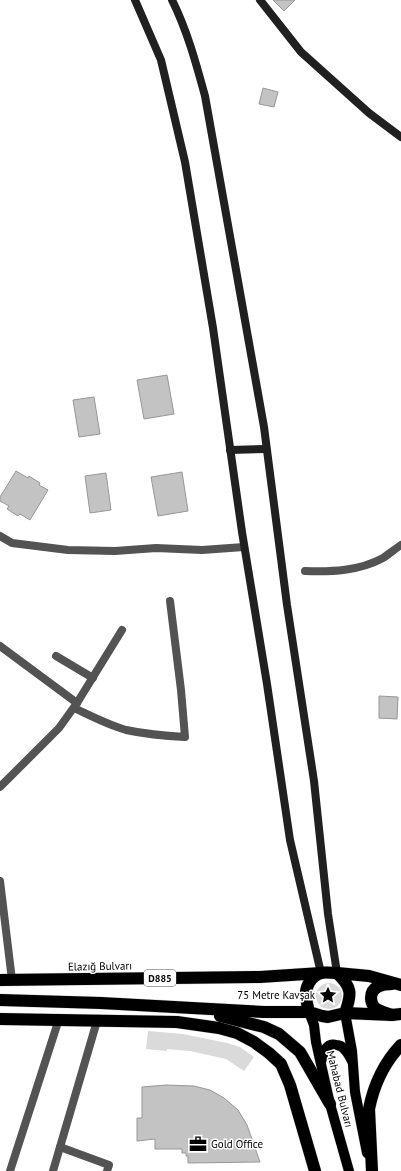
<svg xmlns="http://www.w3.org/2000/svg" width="401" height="1171" viewBox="0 0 401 1171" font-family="'PT Sans',sans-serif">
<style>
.green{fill:#dadada}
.building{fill:#c3c3c3;stroke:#979797}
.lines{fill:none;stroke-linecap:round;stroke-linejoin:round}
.primary-casing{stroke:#dbdbdb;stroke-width:11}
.highway-casing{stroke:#dbdbdb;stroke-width:13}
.street{stroke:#535353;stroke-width:8}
.secondary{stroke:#202020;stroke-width:8}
.primary{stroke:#000;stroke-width:10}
.highway{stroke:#000;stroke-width:12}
.labels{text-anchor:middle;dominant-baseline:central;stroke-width:3;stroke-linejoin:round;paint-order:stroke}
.shield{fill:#fff;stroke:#4c4c4c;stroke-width:1}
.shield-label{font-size:10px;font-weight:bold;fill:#000}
.street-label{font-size:11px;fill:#000;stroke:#fff}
.poi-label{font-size:11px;fill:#000;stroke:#fff;text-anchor:end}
</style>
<rect width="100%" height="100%" fill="#fff"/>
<!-- green -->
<g class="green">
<circle cx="329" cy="996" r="13"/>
<path d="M148,1031L183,1034L227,1043L240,1047L254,1057L244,1071L226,1059L190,1051L167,1049V1051L146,1049Z"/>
</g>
<!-- building -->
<g class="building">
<path d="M273,0H295L284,11Z"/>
<path d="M263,88L278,92L274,107L259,104Z"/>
<path d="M167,375L174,414L144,419L137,380Z"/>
<path d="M94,397L100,434L79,437L73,400Z"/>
<path d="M16,471L28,478L29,476L40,483L39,485L48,490L30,520L20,514L18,516L7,509L9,506L0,501V497Z"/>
<path d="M182,472L188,511L158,516L151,477Z"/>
<path d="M106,473L111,510L90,513L85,476Z"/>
<path d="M379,696L398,697L397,719L379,718Z"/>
<path d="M166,1085L194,1086L210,1090L224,1098L238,1110L247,1125L260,1162L188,1163V1156H186V1153H182V1149H155V1139L137,1141V1118H142V1087Z"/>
</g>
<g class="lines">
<!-- primary casing -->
<g class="primary-casing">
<g id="primary">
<path d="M309,1012L314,1025L316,1042L330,1104L349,1171"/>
<path d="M345,1013L352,1051L355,1092L367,1153"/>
<path d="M321,1062C323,1054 326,1042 336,1045C340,1045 343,1047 345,1050C348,1053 350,1057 352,1061"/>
</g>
</g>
<!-- highway casing -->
<g class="highway-casing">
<g id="highway">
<path d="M337,973L369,976L401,985"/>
<path d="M0,980L260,977L321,973"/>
<path d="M0,1000L101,1003L264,1012H309L322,1016L328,1017L345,1013C352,994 352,987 337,973C332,973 325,972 321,973C311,976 305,987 306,996C306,1001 308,1007 309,1012"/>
<path d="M345,1013L392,1015L401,1014"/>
<path d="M392,1015C386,1013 378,1011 374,1007C372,1004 371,1001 371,998C371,986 383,984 392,984"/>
<path d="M220,1016L264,1027L279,1034L300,1052L330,1104"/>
<path d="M0,1019L177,1022L219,1028L237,1033L254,1042L269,1053L281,1064L290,1085L315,1171"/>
<path d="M372,1171L369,1109C374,1084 383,1064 401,1045"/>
</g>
</g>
<!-- street -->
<g class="street">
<path d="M0,536L12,543L68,550L115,551L156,548L202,550L244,547"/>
<path d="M305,571C332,572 359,571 383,558C389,554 395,549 401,545"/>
<path d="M0,646L77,703"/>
<path d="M56,656L93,678"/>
<path d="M74,708C91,716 108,725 126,730C145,734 165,736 185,737L181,690L170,601"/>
<path d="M0,787L59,728L77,703L122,630"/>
<path d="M0,881L12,980"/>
<path d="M60,1147L109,1165L107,1171"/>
<path d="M10,1171L59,1019"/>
<path d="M53,1171L97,1021"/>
</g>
<!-- secondary -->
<g class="secondary">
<path d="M135,0L161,60L185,162L213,328L242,532L267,684L290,840L321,973"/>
<path d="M172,0C187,30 196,63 205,96L264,427L287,605L314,781L328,914L337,973"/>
<path d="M260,0L301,52L369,113L401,137"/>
<path d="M230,450L266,449"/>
</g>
<!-- primary -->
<use href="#primary" class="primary"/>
<!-- highway -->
<use href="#highway" class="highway"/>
</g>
<!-- icons -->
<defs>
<g id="sight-bare" transform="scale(1.38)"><path d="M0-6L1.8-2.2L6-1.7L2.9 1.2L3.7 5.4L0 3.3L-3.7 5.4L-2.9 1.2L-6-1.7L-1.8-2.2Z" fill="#000" stroke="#fff" stroke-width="2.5" paint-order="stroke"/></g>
<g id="office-bare" transform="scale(1.38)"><path d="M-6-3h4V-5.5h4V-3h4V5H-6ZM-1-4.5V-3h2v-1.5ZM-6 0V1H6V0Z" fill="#000" stroke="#fff" stroke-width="2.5" paint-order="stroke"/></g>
</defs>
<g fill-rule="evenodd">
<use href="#sight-bare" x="328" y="995"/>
<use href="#office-bare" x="198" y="1144"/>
</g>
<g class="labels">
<!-- shield labels -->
<rect class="shield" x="144" y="970" width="32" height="16" rx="3"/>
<g class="shield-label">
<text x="160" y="978">D885</text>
</g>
<!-- street labels -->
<g class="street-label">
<text transform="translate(100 966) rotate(-1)">Elazığ Bulvarı</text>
<text transform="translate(340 1089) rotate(76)">Mahabad Bulvarı</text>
</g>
<!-- poi labels -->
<g class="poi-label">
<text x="315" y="995">75 Metre Kavşak</text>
<text x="211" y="1144" text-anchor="start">Gold Office</text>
</g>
</g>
</svg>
